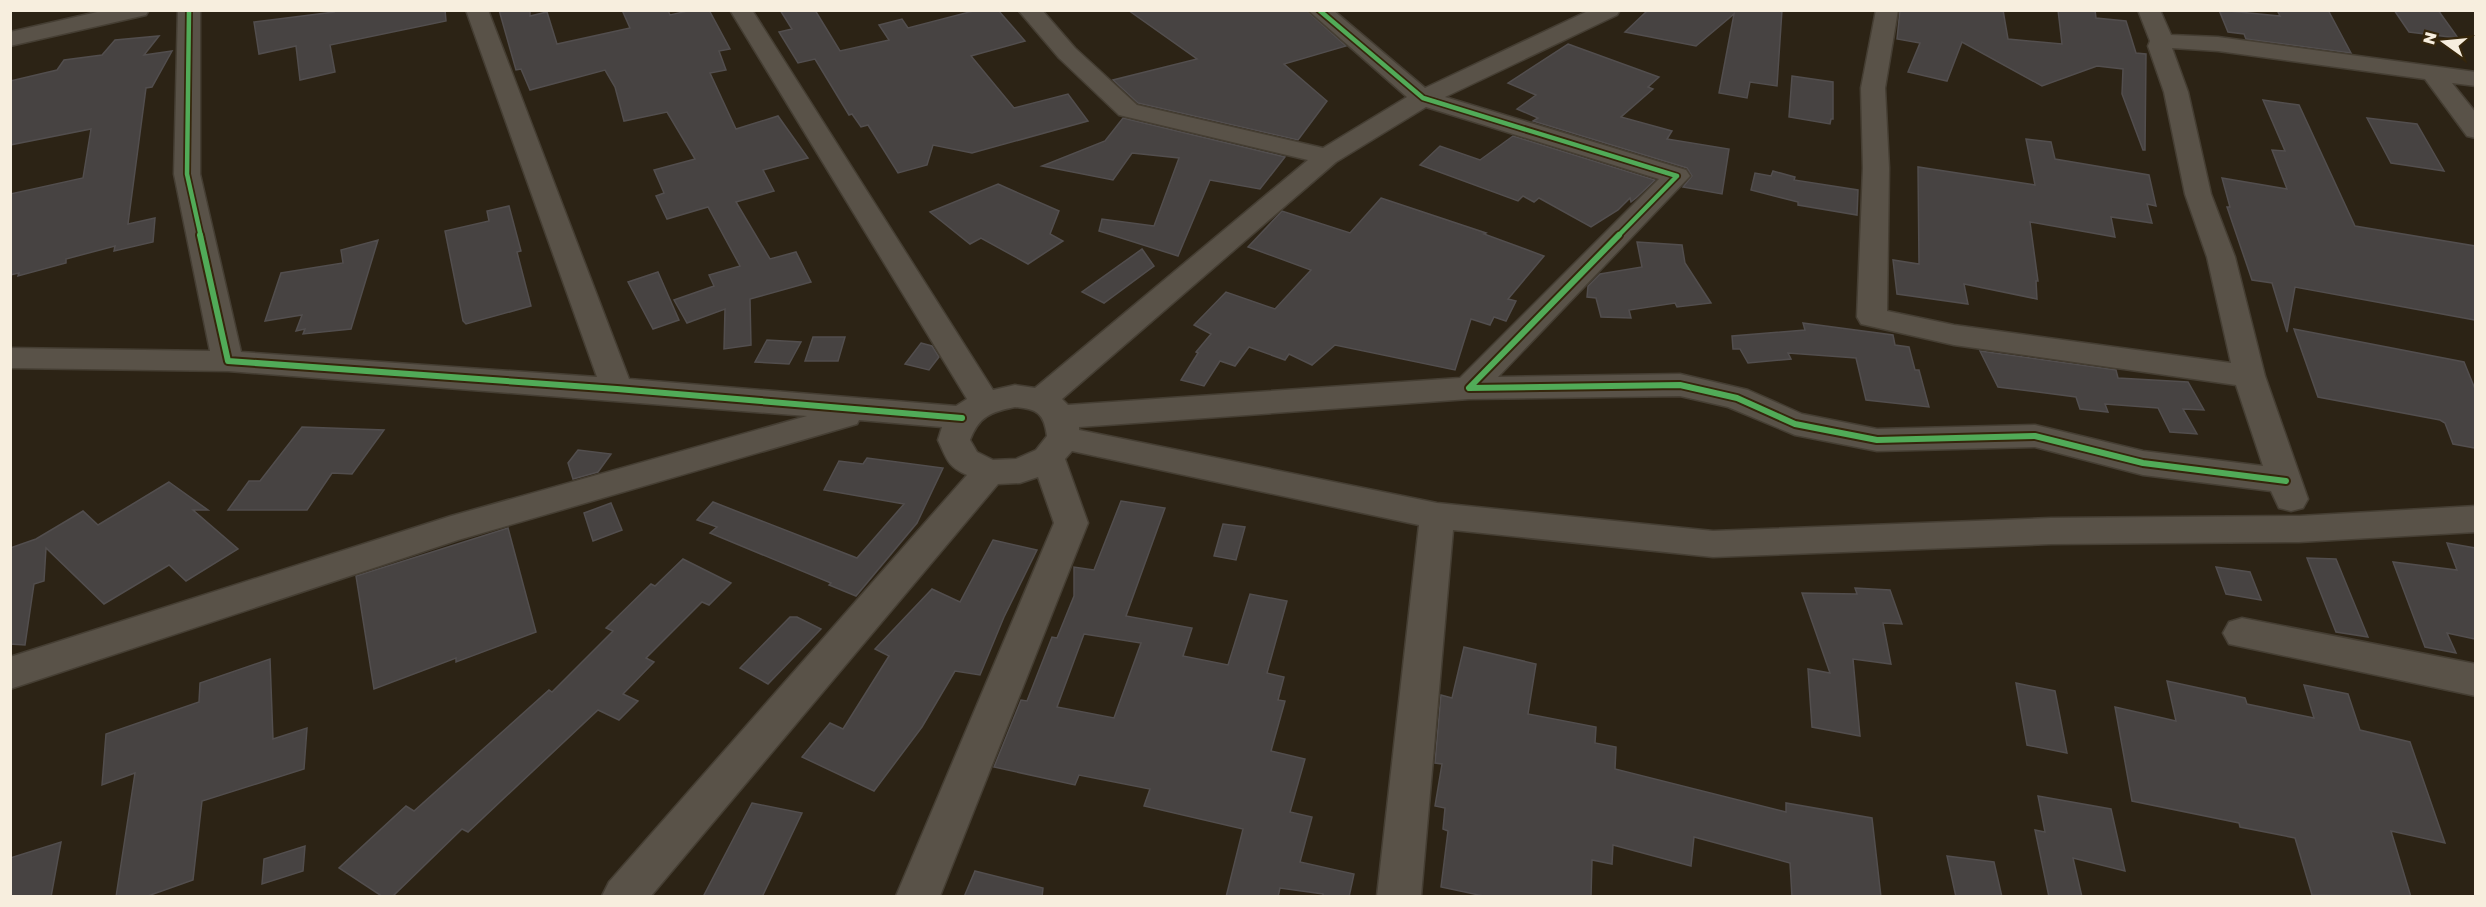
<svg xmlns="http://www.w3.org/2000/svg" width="2486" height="907" viewBox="0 0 2486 907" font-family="'Golos Text',sans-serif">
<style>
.building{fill:#474342;stroke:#524e4e;stroke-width:1.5;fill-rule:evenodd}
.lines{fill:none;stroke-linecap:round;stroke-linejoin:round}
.minor-casing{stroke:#453e33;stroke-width:3}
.minor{fill:#595248;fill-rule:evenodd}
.cycleway-far1-casing{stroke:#35260c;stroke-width:8}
.cycleway-casing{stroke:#35260c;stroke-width:10}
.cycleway-far1{stroke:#51ab58;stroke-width:4.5}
.cycleway{stroke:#51ab58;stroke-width:6}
</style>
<rect width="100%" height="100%" fill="#2c2315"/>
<!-- building -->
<g class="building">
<path d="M334,10H445L446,21L330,45L335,72L300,80L296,46L259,54L254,22L334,12Z"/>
<path d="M499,10H530V16L547,12L557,44L630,28L622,10H668L670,15L692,10H709L730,49L719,51L726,70L710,73L736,129L778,116L808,158L763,170L774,191L736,202L770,259L796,252L811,282L750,299L751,345L724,349L725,309L687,323L674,300L714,286L709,275L740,266L708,207L667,219L656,196L664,193L654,170L695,159L667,112L624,121L615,87L605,70L530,90L521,69L516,70Z"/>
<path d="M780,10H815L840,51L889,40L879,25L902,19L908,28L977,10H998L1025,41L971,56L1014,108L1068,94L1088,121L972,153L933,145L927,165L898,173L868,125L861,127L852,114L849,115L815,59L798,63L779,32L792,29Z"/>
<path d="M1128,10H1306L1346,46L1284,64L1327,101L1298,140L1138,103L1113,80L1197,59Z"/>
<path d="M1648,10H1782L1777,86L1750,82L1747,98L1719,93L1734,14L1696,46L1625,32Z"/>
<path d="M1900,10H2003L2008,39L2062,44L2058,10H2095L2096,18L2126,21L2136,53L2146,54L2145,150H2143L2122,94L2123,69L2097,66L2042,86L1962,42L1947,81L1908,72L1920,43L1897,39Z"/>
<path d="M2219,10L2280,16L2277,10H2328L2351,53L2246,39L2244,34L2228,32Z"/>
<path d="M2394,10H2438L2458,38L2409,32Z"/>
<path d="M159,36L144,55L172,51L152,87L146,88L128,224L155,218L153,242L114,251L115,246L66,259V263L18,276L19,273L10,275V194L83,178L91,129L10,145V81L57,70L64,60L102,55L115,40Z"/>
<path d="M1568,44L1659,77L1648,87L1653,89L1621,117L1672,131L1667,139L1729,149L1722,194L1683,187L1692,176L1687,168L1533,121L1538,118L1517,109L1536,95L1508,83Z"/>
<path d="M1792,76L1833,82V119H1831L1830,124L1789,117Z"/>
<path d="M2263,100L2299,105L2355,226L2475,246V320L2295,287L2287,332L2272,283L2252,280L2227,207H2230L2222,178L2287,189L2272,150L2285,151Z"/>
<path d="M1123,118L1285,157L1260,189L1210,180L1178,256L1099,231L1102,219L1154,226L1179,158L1132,153L1113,180L1042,166L1105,141Z"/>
<path d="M2367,118L2417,124L2444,171L2391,163Z"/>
<path d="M1513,136L1655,180L1636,198L1631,202L1630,198L1618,210L1591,227L1539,198L1534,202L1523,196L1518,201L1420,165L1440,146L1480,160Z"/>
<path d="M2026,139L2051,142L2055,159L2149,175L2156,206L2147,204L2152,223L2111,217L2115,237L2030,222L2038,281H2036L2037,299L1964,284L1968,304L1897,294L1893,260L1919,264L1918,167L2035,185Z"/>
<path d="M1773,171L1795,177L1794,180L1858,190L1857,215L1798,205V202L1751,190L1755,173L1771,176Z"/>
<path d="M998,184L1059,211L1050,234L1063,241L1028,264L981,238L970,244L930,212Z"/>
<path d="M1381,198L1486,233L1484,234L1544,256L1508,299L1516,301L1506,321L1494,317L1490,325L1471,319L1455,370L1335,345L1312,365L1289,354L1285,360L1249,347L1235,366L1220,361L1204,386L1181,380L1198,353L1196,352L1211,334L1194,325L1226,292L1275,309L1311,270L1248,247L1282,211L1350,233Z"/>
<path d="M509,206L521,251L517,252L531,306L466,324L463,321L445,231L489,221L487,211Z"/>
<path d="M378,240L351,329L303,334L305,329L296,331L302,315L265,321L281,273L343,263L341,250Z"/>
<path d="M1637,242L1682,245L1685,263L1711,303L1677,307L1675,303L1629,310L1631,318L1601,317L1596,298L1587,297L1588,286L1600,274L1642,267Z"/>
<path d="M1142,249L1154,266L1104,303L1082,292Z"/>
<path d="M658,272L679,320L653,329L628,282Z"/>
<path d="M1803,323L1893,335L1895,345L1909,347L1915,370H1919L1929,407L1866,400L1856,358L1788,353L1791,359L1748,363L1740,349H1733L1732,336L1805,330Z"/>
<path d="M2294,329L2464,362L2475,389V448L2453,444L2445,423L2440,420L2318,397Z"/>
<path d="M813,337H845L838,361H805Z"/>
<path d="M767,340L801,342L789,364L755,362Z"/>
<path d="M921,343L932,346L939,357L929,370L905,364Z"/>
<path d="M1980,351L2116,370L2118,378L2188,382L2204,410L2183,409L2197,434L2170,432L2158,408L2105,404L2108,412L2080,409L2076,397L1998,387Z"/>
<path d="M302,427L384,430L352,474L332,473L307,510H228L249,481H260Z"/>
<path d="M578,450L611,454L598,472L573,479L568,463Z"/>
<path d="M867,458L943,468L917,523L856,596L829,585L831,583L710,533L717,527L697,520L713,502L857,558L904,504L824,490L839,461L863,464Z"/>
<path d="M169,482L208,510H193L238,549L186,581L169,565L104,604L46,548L44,581L34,584L25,645L10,644V548L36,539L83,511L98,525Z"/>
<path d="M1121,501L1165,508L1126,616L1192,628L1183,656L1228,665L1250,594L1287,601L1267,673L1284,677L1278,700L1285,701L1271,751L1305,759L1290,812L1312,817L1300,862L1354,874L1349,897H1323V894L1280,888L1278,897H1226L1243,829L1144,806L1150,789L1079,775L1075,785L994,767L1021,700L1027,701L1052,637L1057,638L1074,596V567L1094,570ZM1084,634L1141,643L1114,718L1057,707Z"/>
<path d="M611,503L622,530L593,541L584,513Z"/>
<path d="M1223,524L1245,527L1236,560L1214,556Z"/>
<path d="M508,528L536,632L456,662V658L374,689L356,576Z"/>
<path d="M993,540L1037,550L1004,617L980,675L955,671L922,727L874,791L802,757L830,723L843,729L889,656L875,649L932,589L960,602Z"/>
<path d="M2447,543L2475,548V639L2447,633L2456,653L2425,647L2393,562L2457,570Z"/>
<path d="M2307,558L2336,559L2368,637L2336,632Z"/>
<path d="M683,559L731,583L709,605L702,602L646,658L654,662L623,694L638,701L619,720L598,710L468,832L462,829L392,897H383L339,868L406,806L414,811L549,690L552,692L613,631L606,628L651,584L655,586Z"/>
<path d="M2216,567L2250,572L2261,600L2226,594Z"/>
<path d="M1855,588L1890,590L1902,624L1883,623L1891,664L1853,659L1860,736L1812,727L1808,669L1830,673L1802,593L1857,594Z"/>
<path d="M790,617H797L821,629L768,684L740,668Z"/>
<path d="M1464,647L1536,664L1528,714L1596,727L1595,743L1616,747L1615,769L1786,812V803L1872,818L1881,897H1792L1790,863L1694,837L1691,866L1613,845L1612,864L1592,860L1591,897H1488L1441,887L1448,831L1443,829L1445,808L1435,806L1442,764L1435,763L1441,695L1452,698Z"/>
<path d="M270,659L273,739L307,728L304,769L202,801L193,880L145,897H116L135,773L102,785L106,734L199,702L200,683Z"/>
<path d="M2167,681L2245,698L2247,704L2314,718L2304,685L2348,694L2360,730L2410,742L2445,843L2391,831L2411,897L2312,895L2295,838L2240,827L2239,823L2132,801L2115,707L2176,721Z"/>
<path d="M2016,683L2055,691L2067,753L2027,745Z"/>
<path d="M2038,796L2111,809L2125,871L2073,858L2082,897H2049L2035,830L2045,832Z"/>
<path d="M752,803L802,813L762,897H703Z"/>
<path d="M61,842L51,897H10V858Z"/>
<path d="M305,846L303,871L262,884L264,859Z"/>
<path d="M1947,856L1994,862L2002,897H1956Z"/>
<path d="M975,871L1043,888L1042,897H964Z"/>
</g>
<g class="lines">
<!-- minor casing -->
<g class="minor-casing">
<g id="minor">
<path d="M106,10H149L146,15L10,46V32Z"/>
<path d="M178,10H200V174L241,352L597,377L466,10H488L629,379L956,406L967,399L730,10H752L993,390L1015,385L1035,388L1308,160L1119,115L1059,58L1018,10H1042L1075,48L1137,105L1323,148L1407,97L1308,10H1333L1425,88L1590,10H1620L1617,15L1445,97L1686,170L1690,176L1498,377L1680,374L1748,390L1802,414L1877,429L2035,425L2143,451L2263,466L2236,385L1954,345L1861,324L1857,317L1863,168L1861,88L1876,10H1898L1885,88L1889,168L1887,311L1954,325L2231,363L2207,257L2185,194L2164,92L2148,46L2150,41L2138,10H2160L2171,35L2218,37L2476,72V86L2452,83L2476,113V138L2467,136L2425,79L2218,51L2172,48L2188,92L2211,194L2235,257L2265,376L2308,499L2303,508L2291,511L2279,508L2271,491L2143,475L2035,447L1877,451L1795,435L1728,407L1680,396L1469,399L1079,427V430L1437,503L1713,531L2051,518L2299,516L2476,506V532L2299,542L2051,544L1713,557L1453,530L1421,896H1377L1419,525L1072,451L1065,459L1088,523L940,896H896L1054,523L1038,477L1020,483L998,484L651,896H602L609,882L967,475C947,466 947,459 938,440L942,427L859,420L857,424L458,540L10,689V657L451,516L807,416L228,371L10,368V348L210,351L174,174ZM1426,107L1659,179L1460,378L1068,405L1062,399L1336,162ZM1015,407C1037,409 1044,413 1047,436L1036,450L1016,459L993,460L977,452L970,440C979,416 991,412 1015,407Z"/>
<path d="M2242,618L2476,664V696L2229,644L2223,633L2229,622Z"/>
</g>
</g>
<!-- minor -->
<use href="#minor" class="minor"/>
<!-- cycleway-far1 casing -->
<g class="cycleway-far1-casing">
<g id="cycleway-far1">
<path d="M189,10L187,174L201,237"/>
<path d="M1319,10L1423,98L1677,176L1617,237"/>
</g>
</g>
<!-- cycleway casing -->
<g class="cycleway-casing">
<g id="cycleway">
<path d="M200,235L228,361L617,389L962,418"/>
<path d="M1619,235L1469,388L1680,385L1737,398L1795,424L1877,440L2035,436L2143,463L2286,481"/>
</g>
</g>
<!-- cycleway-far1 -->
<use href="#cycleway-far1" class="cycleway-far1"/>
<!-- cycleway -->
<use href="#cycleway" class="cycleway"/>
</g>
<!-- border -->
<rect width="2486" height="907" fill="none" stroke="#f7eede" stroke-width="24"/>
<!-- north arrow -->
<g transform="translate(2444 42) rotate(285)" stroke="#35260c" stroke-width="4.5" paint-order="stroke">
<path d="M0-4.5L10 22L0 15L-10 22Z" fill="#f7eede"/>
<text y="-9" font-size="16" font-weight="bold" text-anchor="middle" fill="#f7eede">N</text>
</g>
</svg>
